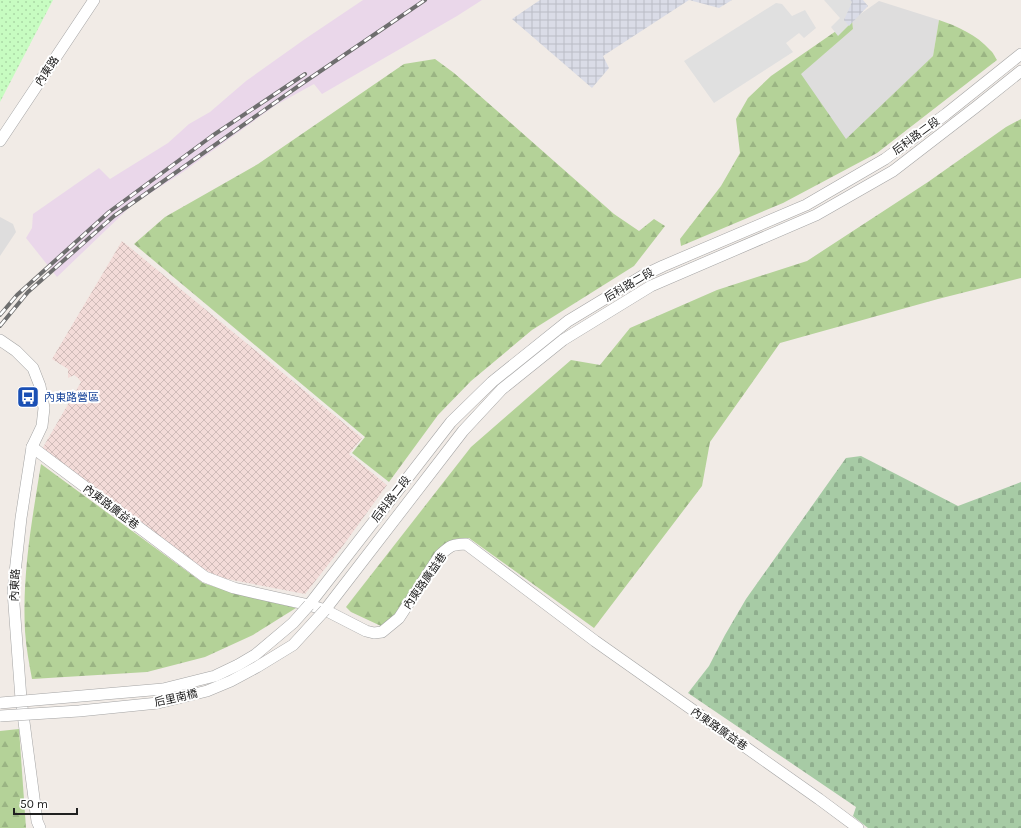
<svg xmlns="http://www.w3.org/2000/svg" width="1021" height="828" viewBox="0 0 1021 828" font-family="Karla,'Noto Sans TC',sans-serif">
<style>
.residential{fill:#dedddd}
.military{fill:url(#military-cross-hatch)}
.railway{fill:#ead7ea}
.forest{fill:url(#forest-firs)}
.cemetery{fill:url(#cemetery-stones)}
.park{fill:url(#park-dots)}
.parking{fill:#e0e0e0}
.plaza{fill:url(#plaza-grid)}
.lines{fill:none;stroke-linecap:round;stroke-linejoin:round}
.tertiary-casing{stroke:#a4a4a4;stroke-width:12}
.tertiary{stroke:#fff;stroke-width:11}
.rail-casing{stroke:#6e6e6e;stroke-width:4}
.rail{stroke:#fff;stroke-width:2.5;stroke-dasharray:8;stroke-linecap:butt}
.tertiary-bridge-casing{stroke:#a4a4a4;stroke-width:12;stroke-linecap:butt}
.tertiary-bridge{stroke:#fff;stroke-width:11}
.labels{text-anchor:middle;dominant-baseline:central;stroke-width:4;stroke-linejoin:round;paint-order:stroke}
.street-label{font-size:11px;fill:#202020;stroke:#fff}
.transit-label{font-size:11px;fill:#164399;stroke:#fff;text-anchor:start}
</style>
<defs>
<pattern id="military-cross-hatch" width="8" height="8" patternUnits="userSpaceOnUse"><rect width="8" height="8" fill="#f3dbd8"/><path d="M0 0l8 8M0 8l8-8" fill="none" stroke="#d0bcb9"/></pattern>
<pattern id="forest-firs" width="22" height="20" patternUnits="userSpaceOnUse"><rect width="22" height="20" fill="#b4d298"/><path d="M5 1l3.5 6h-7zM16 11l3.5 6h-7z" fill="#9ab483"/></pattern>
<pattern id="cemetery-stones" width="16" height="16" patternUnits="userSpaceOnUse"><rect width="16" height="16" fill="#a7cba5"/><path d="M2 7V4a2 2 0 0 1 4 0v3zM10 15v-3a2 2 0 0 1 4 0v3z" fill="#8fae8e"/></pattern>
<pattern id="park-dots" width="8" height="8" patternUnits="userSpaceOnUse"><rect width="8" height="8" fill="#c7fcc1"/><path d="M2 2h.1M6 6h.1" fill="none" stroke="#abd8a6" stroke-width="1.8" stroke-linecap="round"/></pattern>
<pattern id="plaza-grid" width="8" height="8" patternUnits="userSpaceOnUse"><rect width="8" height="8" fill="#dadce7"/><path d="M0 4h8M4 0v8" fill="none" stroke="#bbbcc6"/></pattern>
</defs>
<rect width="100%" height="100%" fill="#f1ebe6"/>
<!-- residential -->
<g class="residential">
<path d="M879,1L939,20L933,56L846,140L800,74L853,29L852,20Z"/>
<path d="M0,217L13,224L16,232L0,256Z"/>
</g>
<!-- military -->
<path class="military" d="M122,241L362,438L349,454L387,485L342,547L305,594L222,578L205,570L42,449L81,382L78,378L74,375L68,378V369L52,359Z"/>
<!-- railway -->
<path class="railway" d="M363,0H482L457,16L322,94L314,84L276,105L180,174L132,205L57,277L26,238L32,228L33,214L99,168L110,179L168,143L189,124L210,112L246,81L305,39Z"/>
<!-- forest -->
<g class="forest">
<path d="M852,20L853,29L801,74L846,139L933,56L939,20C957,26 977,35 990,50C993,52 995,57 997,60L877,153L783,203L681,246L680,239L721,186L740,153L736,119L748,98L771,76Z"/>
<path d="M435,59L454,73L614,214L639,231L654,219L665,226L634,266L532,330L471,381L438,415L389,482L352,453L365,437L134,244L165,217L258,164L404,64Z"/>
<path d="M1021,119V278L938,299L780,343L710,442L702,486L594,628L469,538L454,539L393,618L381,626L351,612L346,607L471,447L571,360L600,365L630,328L717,290L807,261L928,182L1006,127Z"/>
<path d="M41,464L203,583L234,593L296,608L253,635L205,657L147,672L32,679C29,663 26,647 25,631C22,574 32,520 41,464Z"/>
<path d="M19,729L26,828H0V731Z"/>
</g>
<!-- cemetery -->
<path class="cemetery" d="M861,456L958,506L1021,482V828H868L853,816L856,807L688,693L709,666L725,635L746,599L846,458Z"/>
<!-- park -->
<path class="park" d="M0,0H53L0,102Z"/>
<!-- parking -->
<g class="parking">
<path d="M824,0H852L853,21L838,36L831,27L840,18Z"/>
<path d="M776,3L782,4L792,16L805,10L816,28L804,38L799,33L786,43L793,52L714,103L684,61Z"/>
</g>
<!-- plaza -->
<g class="plaza">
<path d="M540,0H689L603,56L609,68L592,88L512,19Z"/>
<path d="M689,0H732L719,8Z"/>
<path d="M850,0H863L868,6L849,26L844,20L852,2Z"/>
</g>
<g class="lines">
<!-- tertiary casing -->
<g class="tertiary-casing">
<g id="tertiary">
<path d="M0,141L94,0"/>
<path d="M0,340L16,351L33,368L40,386L44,408L42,426L32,447L21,518L13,591L21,699L37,821L40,828"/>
<path d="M32,447L205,577L234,588L309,605L325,610L366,631L374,633L382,632L399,618L440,555C450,546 452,544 466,544L595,641L819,799L858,828"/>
<path d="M309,605L451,422L492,382L568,321L644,275L663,266L806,205L885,159L946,114L1021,54"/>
<path d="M325,610L463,431L502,389L563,340L651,286L816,215L893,171L976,107L1021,71"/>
</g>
</g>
<!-- tertiary -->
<use href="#tertiary" class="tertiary"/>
<!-- rail casing -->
<g class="rail-casing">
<g id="rail">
<path d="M0,315L17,295L109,212L212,136L305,74"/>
<path d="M0,326L28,292L114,216L300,85L425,0"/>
</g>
</g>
<!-- rail -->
<use href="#rail" class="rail"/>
<!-- tertiary-bridge casing -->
<g class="tertiary-bridge-casing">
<g id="tertiary-bridge">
<path d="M0,703L163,689L215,676L238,665L255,655L293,623L309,605"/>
<path d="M0,716L79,711L158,703L207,691L231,681L257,667L293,645L325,610"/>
</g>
</g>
<!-- tertiary-bridge -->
<use href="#tertiary-bridge" class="tertiary-bridge"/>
</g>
<!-- icons -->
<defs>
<g id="bus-square" transform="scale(1.15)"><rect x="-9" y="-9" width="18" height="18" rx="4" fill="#1a4fb4" stroke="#fff"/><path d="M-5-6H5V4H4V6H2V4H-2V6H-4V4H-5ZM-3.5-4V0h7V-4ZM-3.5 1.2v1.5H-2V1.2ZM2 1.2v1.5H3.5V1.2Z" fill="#fff"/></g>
</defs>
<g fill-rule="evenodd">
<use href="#bus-square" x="28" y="397"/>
</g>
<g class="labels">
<!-- street labels -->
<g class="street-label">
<text transform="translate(47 71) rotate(-56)">內東路</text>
<text transform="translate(916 136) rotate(-36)">后科路二段</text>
<text transform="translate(629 285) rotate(-30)">后科路二段</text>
<text transform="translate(391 499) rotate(-52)">后科路二段</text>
<text transform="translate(111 507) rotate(37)">內東路廣益巷</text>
<text transform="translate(425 581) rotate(-55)">內東路廣益巷</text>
<text transform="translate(15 585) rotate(-87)">內東路</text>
<text transform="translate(176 698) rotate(-13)">后里南橋</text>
<text transform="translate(719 729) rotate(35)">內東路廣益巷</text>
</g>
<!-- transit labels -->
<g class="transit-label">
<text x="44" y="397">內東路營區</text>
</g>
</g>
<!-- scale -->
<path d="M14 808v6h63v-6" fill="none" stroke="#202020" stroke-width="2"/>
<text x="20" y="808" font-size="12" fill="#202020" stroke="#ffffff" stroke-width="3" paint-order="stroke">50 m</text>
</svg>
